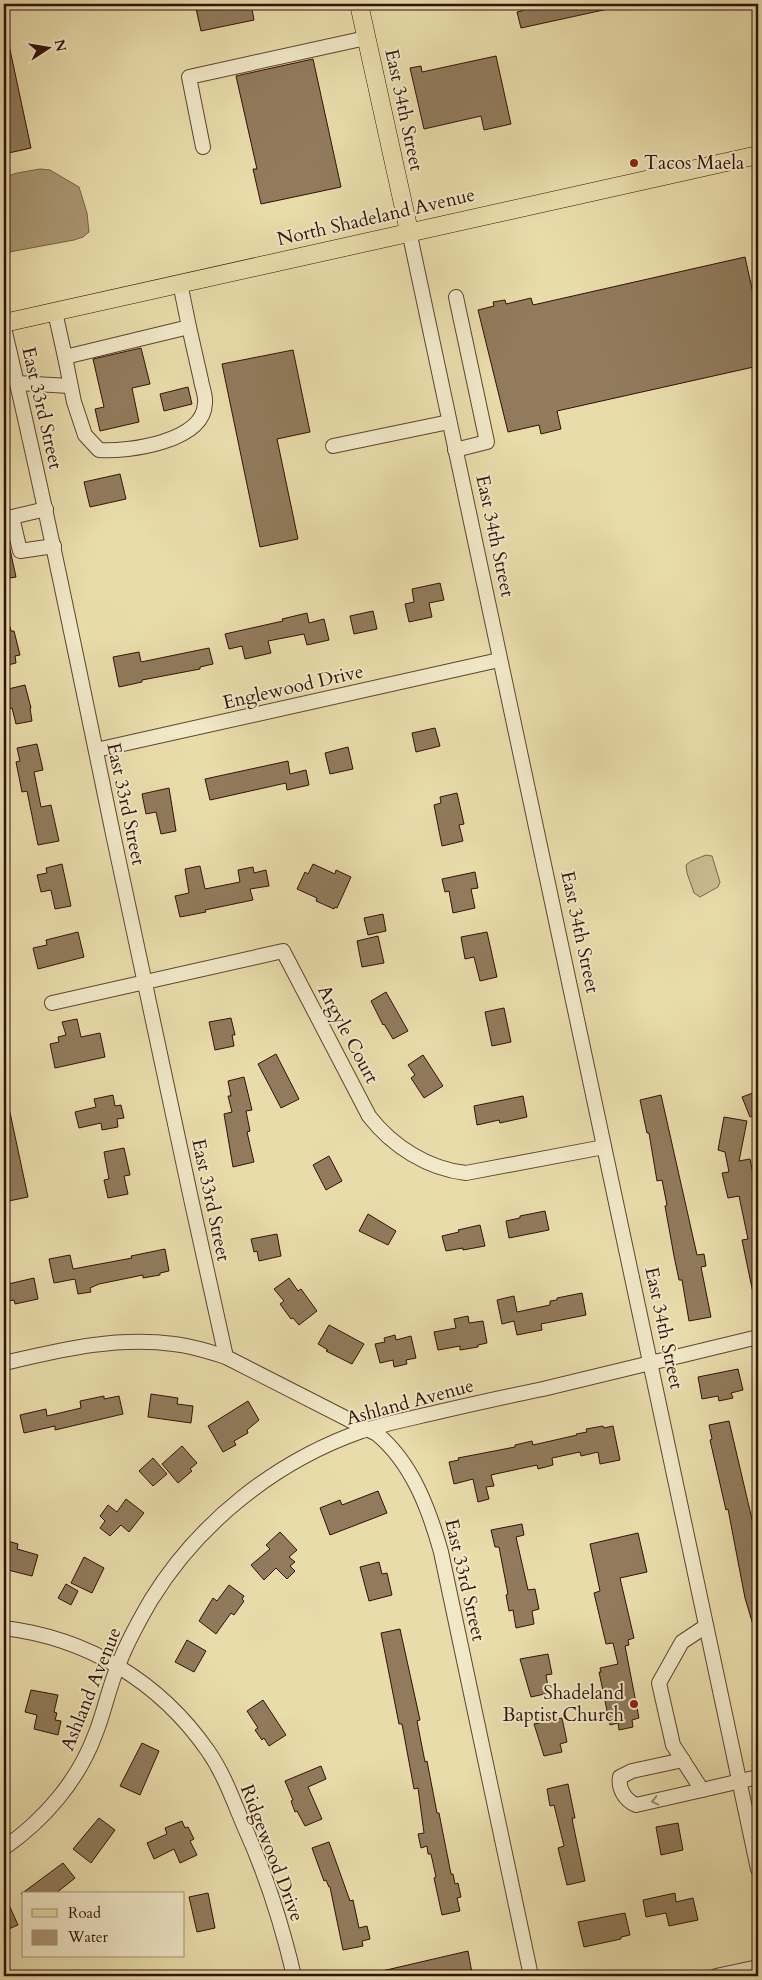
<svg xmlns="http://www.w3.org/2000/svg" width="762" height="1980" viewBox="0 0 762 1980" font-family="Cardo,serif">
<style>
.green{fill:#caba8f;stroke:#7e664a}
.water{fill:#aa9773;stroke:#7a6247}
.building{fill:#917b5c;stroke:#311206}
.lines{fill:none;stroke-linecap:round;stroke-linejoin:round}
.minor-casing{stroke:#5f442f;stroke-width:16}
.major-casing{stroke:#311206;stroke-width:19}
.minor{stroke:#f1e8c8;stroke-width:14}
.major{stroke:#e9dcab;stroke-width:18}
.oneway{stroke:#9b8871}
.poi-dot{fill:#8f2418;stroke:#f1e8c8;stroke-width:2}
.labels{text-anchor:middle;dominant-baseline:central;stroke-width:4;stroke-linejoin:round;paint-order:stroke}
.street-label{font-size:19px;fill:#311206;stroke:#f1e8c8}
.poi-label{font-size:19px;fill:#311206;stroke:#f1e8c8;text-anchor:start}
</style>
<rect width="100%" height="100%" fill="#e9dcab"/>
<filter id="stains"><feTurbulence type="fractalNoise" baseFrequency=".004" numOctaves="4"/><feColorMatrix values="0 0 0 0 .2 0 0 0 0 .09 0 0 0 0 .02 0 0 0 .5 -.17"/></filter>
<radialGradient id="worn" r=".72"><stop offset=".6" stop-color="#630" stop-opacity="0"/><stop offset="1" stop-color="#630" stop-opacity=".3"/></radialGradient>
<!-- green -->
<path class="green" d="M706,855L712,856L720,882L718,887L700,897L694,893L687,873L686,865L691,861Z"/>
<!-- water -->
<path class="water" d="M40,169L50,170L79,187L87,213L89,232L83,237L74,240L4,253V177L17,173Z"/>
<!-- building -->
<g class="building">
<path d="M195,4H251L254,20L201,31Z"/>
<path d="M521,4H607L608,9L521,28L517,12L522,11Z"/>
<path d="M9,45L31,148L4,154V46Z"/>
<path d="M496,56L511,124L484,130L481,116L424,129L410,68L421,66L422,72Z"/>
<path d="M313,59L341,187L261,204L253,169H257L236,76Z"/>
<path d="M745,257L758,316V366L557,411L561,429L541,434L539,425L508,432L478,310L494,306L493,302L505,300L506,304L531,298L533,305Z"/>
<path d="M141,348L150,384L132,388L139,422L100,431L95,409L104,407L93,359Z"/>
<path d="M293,350L310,432L277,439L298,539L260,547L222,364Z"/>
<path d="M188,387L192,404L164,411L160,394Z"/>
<path d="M120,474L126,499L90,507L84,482Z"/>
<path d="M4,545H9L16,577L4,579Z"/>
<path d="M440,583L444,600L429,603L432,617L409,622L405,604L414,602L412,589Z"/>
<path d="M373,611L377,629L354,634L350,616Z"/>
<path d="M307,613L309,623L324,619L329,640L307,645L304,634L268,641L271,653L245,659L242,646L229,649L225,634L283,621L282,619Z"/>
<path d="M10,627L11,631H14L20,655L15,656L16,663L4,666V628Z"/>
<path d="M209,648L213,664L200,667V669L142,680V682L119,687L113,657L139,652L141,662Z"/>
<path d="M25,685L31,708H30L32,721L16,724L12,708L6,709L4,690Z"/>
<path d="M435,728L440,746L416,752L412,733Z"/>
<path d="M37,744L43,770L34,772L41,807L51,805L59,841L38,845L27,791L22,792L16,762L20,761L17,748Z"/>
<path d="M348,747L353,769L330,774L325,753Z"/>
<path d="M288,761L290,774L306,770L309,785L287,790L286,783L210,800L205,779Z"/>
<path d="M169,788L176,831L161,834L156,812L146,814L142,794Z"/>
<path d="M457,793L464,824L459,825L463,841L442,846L434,805L441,803L440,797Z"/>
<path d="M62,864L71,906L55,909L51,890L41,892L37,875L47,873L46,868Z"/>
<path d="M313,864L335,874L336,870L351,877L337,908L335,907L334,909L316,901L317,898L297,889L305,872L308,874Z"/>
<path d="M200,866L205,889L240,882L238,870L253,867L254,873L266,870L269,886L250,889L253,900L205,910L206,912L180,917L175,896L189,893L185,869Z"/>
<path d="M475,872L478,888L471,889L475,908L453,913L449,891L445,892L442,879Z"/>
<path d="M383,914L386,931L368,935L364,918Z"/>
<path d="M78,932L84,957L38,969L33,948L47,945L46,940Z"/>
<path d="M487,932L497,977L480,981L474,957L465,959L461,937Z"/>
<path d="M378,936L384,963L362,967L357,941Z"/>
<path d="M386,992L408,1031L393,1039L384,1024L383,1025L371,1001Z"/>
<path d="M504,1008L511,1042L492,1046L485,1012Z"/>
<path d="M231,1018L235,1035H232L234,1046L215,1050L209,1022Z"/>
<path d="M77,1019L81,1037L100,1033L105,1057L55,1068L50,1044L59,1042L58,1037L66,1035L62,1022Z"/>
<path d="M276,1054L299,1099L281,1108L258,1064Z"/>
<path d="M423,1055L443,1086L424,1098L411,1078L415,1075L408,1065Z"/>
<path d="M244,1077L252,1110L246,1111L250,1131L247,1132L254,1162L233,1167L224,1114L232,1112L228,1096H231L228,1081Z"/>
<path d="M758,1091V1113L750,1117L742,1097Z"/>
<path d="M113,1095L115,1106L121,1105L124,1118L117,1119L118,1127L102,1130L101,1123L79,1128L75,1112L96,1107L94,1099Z"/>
<path d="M661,1095L697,1255L704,1254L706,1266L701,1267L711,1317L689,1321L682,1280H679L674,1256L665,1206L667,1205L662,1180L657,1181L649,1133H647L640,1100Z"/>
<path d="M523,1096L527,1117L500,1123L499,1120L477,1125L474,1106Z"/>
<path d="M4,1108H9L28,1197L4,1202Z"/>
<path d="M724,1117L747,1121L739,1161L750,1159L758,1199V1293H753L742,1240L748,1239L739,1196L728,1198L722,1173L729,1172L725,1152L718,1150Z"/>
<path d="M124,1148L130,1175L124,1176L128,1194L108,1198L104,1180L109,1179L104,1152Z"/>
<path d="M329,1156L342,1181L326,1190L313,1165Z"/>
<path d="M545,1211L549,1230L509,1238L506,1221L520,1218V1216Z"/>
<path d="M368,1214L396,1231L388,1245L359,1231Z"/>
<path d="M480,1225L485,1246L463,1250V1248L446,1251L442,1236L459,1232L458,1230Z"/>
<path d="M277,1234L281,1256L259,1261L257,1251L254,1252L251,1239Z"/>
<path d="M165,1249L169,1271L160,1273V1275L143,1278V1275L99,1284L90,1288L91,1292L78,1294L75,1279L54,1283L49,1259L70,1255L73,1269L132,1258L131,1256Z"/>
<path d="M34,1278L38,1299L15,1304L14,1300L4,1302V1285Z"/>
<path d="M289,1278L298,1291L301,1289L317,1311L299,1325L293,1318L291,1319L280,1304L284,1301L274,1289Z"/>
<path d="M582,1293L586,1315L541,1324L542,1330L517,1335L514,1321L502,1324L497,1300L514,1296L517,1312L550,1305V1301L557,1300V1298Z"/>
<path d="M468,1316L469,1323L483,1321L487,1343L478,1345V1347L460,1350V1346L438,1350L434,1332L456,1328L454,1319Z"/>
<path d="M329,1325L364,1344L352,1364L326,1351L328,1350L318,1344Z"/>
<path d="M395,1335L396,1340L411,1336L416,1358L406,1360L407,1364L394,1367L393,1360L380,1363L375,1344L385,1342L384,1338Z"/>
<path d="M738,1369L743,1390L731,1393L733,1398L719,1401L718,1396L702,1399L698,1377Z"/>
<path d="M151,1394L178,1398L177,1404L193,1406L191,1423L148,1417Z"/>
<path d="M104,1396V1399L119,1396L123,1414L55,1430V1426L24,1433L20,1415L46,1409L47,1416L81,1408L80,1401Z"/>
<path d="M248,1401L259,1420L247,1430L248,1433L234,1441L236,1445L223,1452L208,1426Z"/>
<path d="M729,1421L758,1545V1627L754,1628L745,1598L728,1509L726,1510L710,1440L712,1439L709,1425Z"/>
<path d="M603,1426L604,1428L613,1426L620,1460L600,1464L598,1452L581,1456L580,1452L552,1458L553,1465L538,1469L537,1465L491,1475L494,1486L486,1487L489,1499L478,1502L473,1479L454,1484L449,1462L459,1460L458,1458L515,1447V1445L532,1441L533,1445L577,1435L576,1434L587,1432L586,1429Z"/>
<path d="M182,1446L197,1463L190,1469L192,1471L178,1483L162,1464Z"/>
<path d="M153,1458L167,1474L153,1486L139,1471Z"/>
<path d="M378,1491L387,1513L330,1535L320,1508L340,1500L342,1505Z"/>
<path d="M126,1499L144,1513L129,1532L121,1525L110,1536L100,1528L105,1521L100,1516L108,1505L117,1512Z"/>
<path d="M522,1524L524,1535L516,1537L528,1590L535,1589L539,1609L532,1611L534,1624L516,1628L513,1610L509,1611L506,1595L508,1594L499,1547H495L491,1530Z"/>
<path d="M280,1532L297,1550L289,1557L295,1562L290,1566L295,1571L287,1579L276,1568L264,1580L251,1565L270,1549L266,1545Z"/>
<path d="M638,1533L647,1572L620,1578L634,1638L628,1640L629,1645L625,1646L639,1718L632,1720L633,1727L619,1730L618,1723L610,1725L599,1672H601L600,1668L618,1664L613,1643L606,1644L594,1593L600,1591L590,1544Z"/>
<path d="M4,1540L18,1544L17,1549L38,1555L32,1576L4,1569Z"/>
<path d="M84,1557L104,1568L92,1593L71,1583Z"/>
<path d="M379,1562L382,1574L387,1573L392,1595L369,1601L360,1567Z"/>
<path d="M66,1584L78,1591L71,1605L58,1598Z"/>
<path d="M229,1585L244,1596L242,1599L244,1601L234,1615L231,1613L216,1634L199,1621L213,1598L217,1601Z"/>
<path d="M400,1629L420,1720L417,1721L425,1762L427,1761L437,1813H439L451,1874H453L455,1884L458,1883L461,1897L457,1898L460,1911L442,1915L434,1878L436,1877L431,1854H428L427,1846L421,1848L418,1834L424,1833L418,1788L414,1789L402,1724H399L381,1633Z"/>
<path d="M187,1640L206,1651L194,1672L175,1662Z"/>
<path d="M548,1654L552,1674L546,1675L549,1693L531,1697L520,1659Z"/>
<path d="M31,1690L58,1695L54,1712L57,1713L55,1720L61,1721L58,1735L34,1729L37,1715L25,1712Z"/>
<path d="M263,1700L286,1735L269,1746L264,1738L262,1740L255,1730L258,1728L247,1711Z"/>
<path d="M562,1718L567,1742L560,1744L562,1752L544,1756L534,1724Z"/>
<path d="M142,1743L159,1751L140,1795L120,1786Z"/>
<path d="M321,1766L326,1779L308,1787L322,1819L305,1826L297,1811L295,1812L291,1801L293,1800L285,1781Z"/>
<path d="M568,1784L575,1818H572L573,1824L585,1881L567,1885L558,1848L564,1846L554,1805L550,1806L547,1789Z"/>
<path d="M99,1818L115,1830L91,1863L73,1849Z"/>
<path d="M182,1821L185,1828L188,1827L194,1839L190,1841L197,1855L180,1863L174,1849L154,1859L147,1843L167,1834L165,1828Z"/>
<path d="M678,1823L683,1850L661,1855L656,1827Z"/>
<path d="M329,1842L350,1901L353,1900L359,1928L367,1926L370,1939L362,1941L363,1946L343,1950L330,1887H329L326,1880L324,1881L312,1848Z"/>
<path d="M63,1863L75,1878L55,1894H21Z"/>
<path d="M208,1893L215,1928L197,1932L189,1897Z"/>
<path d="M675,1893L676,1902L693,1898L698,1920L669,1926L666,1913L646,1917L643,1900Z"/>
<path d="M4,1894L18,1925L4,1931Z"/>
<path d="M625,1913L630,1935L621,1937V1939L584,1947L578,1922Z"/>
<path d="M468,1951L472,1973L463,1976H382V1971Z"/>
</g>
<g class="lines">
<!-- minor casing -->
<g class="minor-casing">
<g id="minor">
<path d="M203,147L189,77L366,38"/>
<path d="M409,231L758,1869"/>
<path d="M55,312L65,357L189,327L180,283"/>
<path d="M4,328C44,496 78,665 113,834C150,1009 187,1183 226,1357L377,1434C412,1463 429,1509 441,1552L531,1976"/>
<path d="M65,357L74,402L85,435L99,450C128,452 204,442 205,403C206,396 202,387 201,380C197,362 193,345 189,327"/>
<path d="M17,383L70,386"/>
<path d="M333,446L449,422"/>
<path d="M455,450L487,442L456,297"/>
<path d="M46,509L12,517L20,551L54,546"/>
<path d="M96,750L499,660"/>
<path d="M52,1003L283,951L369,1116C392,1146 428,1169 466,1173L604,1147"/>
<path d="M4,1363C60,1350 116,1336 174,1344C192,1346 208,1351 226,1357"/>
<path d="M706,1626L682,1642L659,1683L673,1745L702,1790L758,1777"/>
<path d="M4,1628C88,1638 160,1682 208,1751C224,1774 233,1800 244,1826C266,1874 282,1925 294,1976"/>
<path d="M683,1760L632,1771L620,1777C618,1789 625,1800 636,1805L702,1790"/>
<path d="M4,1848C44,1820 78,1781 95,1735C105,1711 109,1685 120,1661C128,1640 140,1619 151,1600C199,1522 276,1461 362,1431C387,1423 413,1418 438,1412C473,1404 508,1396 543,1389C615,1372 686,1354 758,1337"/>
<path d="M716,1976L758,1967"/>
</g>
</g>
<!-- major casing -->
<g class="major-casing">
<g id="major">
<path d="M359,4L409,231"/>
<path d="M4,323L758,155"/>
</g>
</g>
<!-- minor -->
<use href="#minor" class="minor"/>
<!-- major -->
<use href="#major" class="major"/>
</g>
<!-- one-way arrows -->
<defs><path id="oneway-chevron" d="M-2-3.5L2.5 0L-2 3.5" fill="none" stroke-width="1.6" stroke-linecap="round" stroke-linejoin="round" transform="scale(1.25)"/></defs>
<use class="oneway" href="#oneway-chevron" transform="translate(655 1801) rotate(167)"/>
<!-- markers -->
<g class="poi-dot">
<circle cx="634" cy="163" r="5"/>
<circle cx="634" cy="1704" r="5"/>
</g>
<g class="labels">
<!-- street labels -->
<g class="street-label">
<text transform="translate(404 110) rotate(78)">East 34th Street</text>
<text transform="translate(376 217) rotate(-13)">North Shadeland Avenue</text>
<text transform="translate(42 408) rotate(77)">East 33rd Street</text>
<text transform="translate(495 536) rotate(78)">East 34th Street</text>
<text transform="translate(293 687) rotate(-13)">Englewood Drive</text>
<text transform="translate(126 804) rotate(78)">East 33rd Street</text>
<text transform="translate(580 932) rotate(78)">East 34th Street</text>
<text transform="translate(348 1034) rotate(62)">Argyle Court</text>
<text transform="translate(211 1200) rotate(78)">East 33rd Street</text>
<text transform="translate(664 1328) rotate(78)">East 34th Street</text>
<text transform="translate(410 1402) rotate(-15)">Ashland Avenue</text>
<text transform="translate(465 1580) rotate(77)">East 33rd Street</text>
<text transform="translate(91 1689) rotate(-68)">Ashland Avenue</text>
<text transform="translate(272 1853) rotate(69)">Ridgewood Drive</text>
</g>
<!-- poi labels -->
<g class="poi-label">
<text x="644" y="163">Tacos Maela</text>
<text x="624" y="1693" text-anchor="end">Shadeland<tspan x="624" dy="22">Baptist Church</tspan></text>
</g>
</g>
<!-- margin -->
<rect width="762" height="1980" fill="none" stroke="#e9dcab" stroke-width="20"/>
<rect x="5" y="5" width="752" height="1970" fill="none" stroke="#311206" stroke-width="2.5"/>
<rect x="10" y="10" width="742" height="1960" fill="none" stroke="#311206"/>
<!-- legend -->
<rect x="22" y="1892" width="162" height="65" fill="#f1e8c8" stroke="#a4927a"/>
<rect x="32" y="1909" width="25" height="8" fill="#e9dcab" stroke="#a4927a"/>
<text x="68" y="1918" font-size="15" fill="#311206">Road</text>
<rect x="32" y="1930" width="25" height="15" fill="#aa9773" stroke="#a4927a"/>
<text x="68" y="1942" font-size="15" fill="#311206">Water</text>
<!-- north arrow -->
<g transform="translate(48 48) rotate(78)" stroke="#f1e8c8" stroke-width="4" paint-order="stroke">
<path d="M0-4L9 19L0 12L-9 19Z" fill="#311206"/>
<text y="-8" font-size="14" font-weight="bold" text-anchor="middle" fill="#311206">N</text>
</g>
<rect width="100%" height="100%" filter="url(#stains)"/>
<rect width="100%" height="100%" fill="url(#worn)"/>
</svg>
